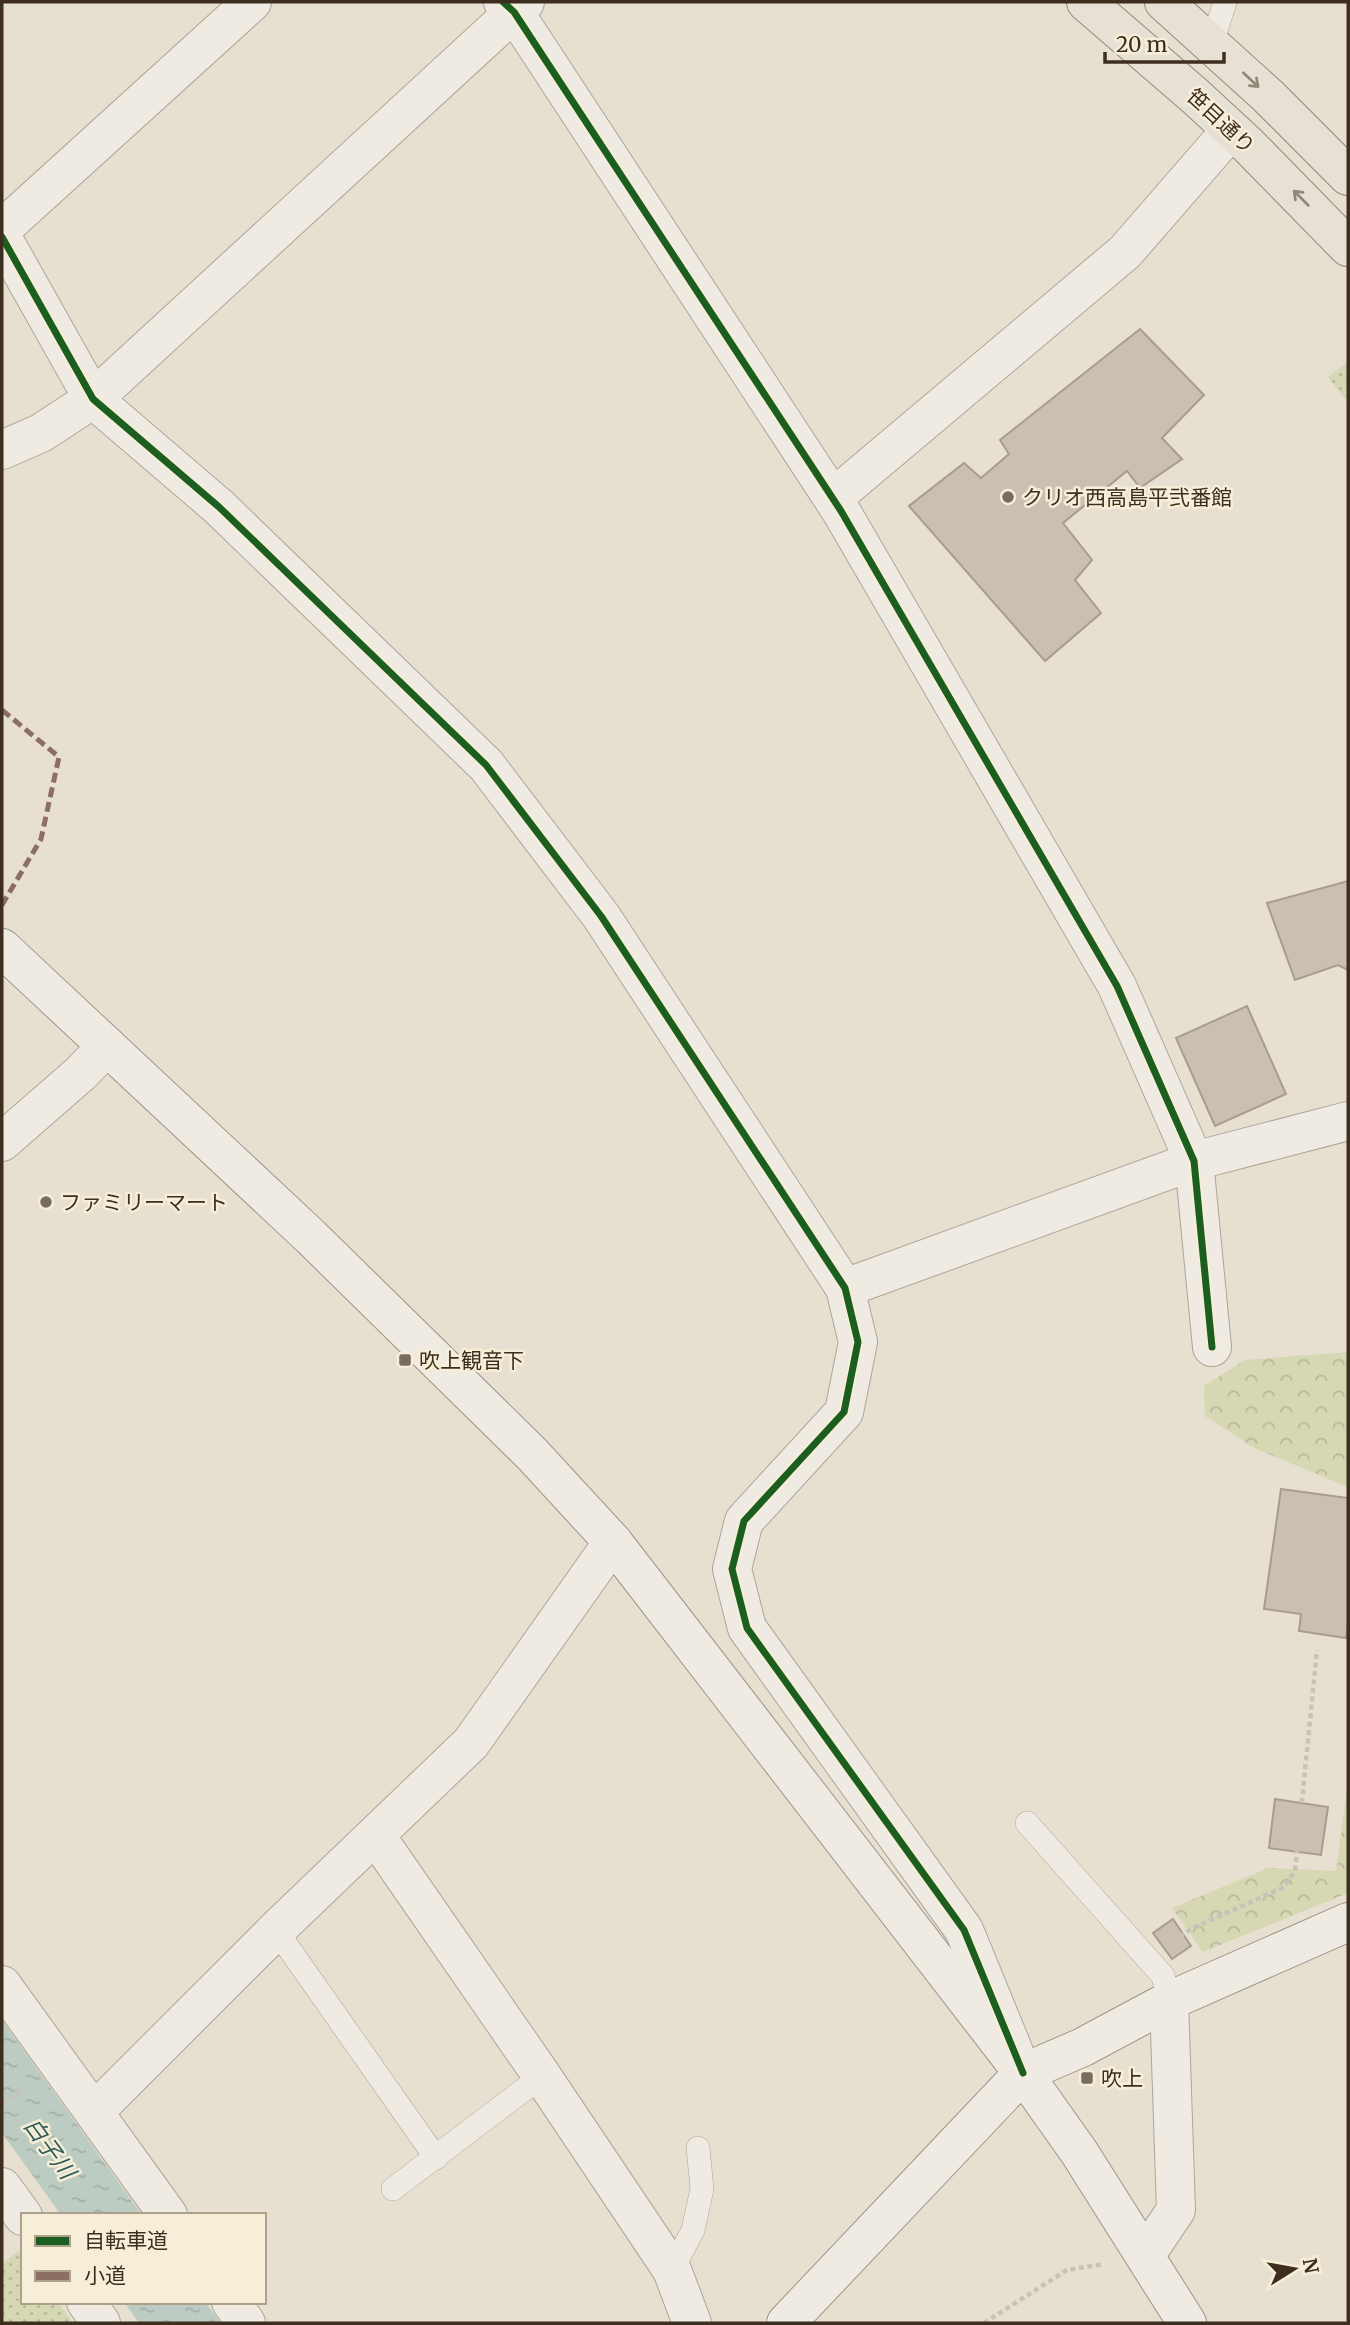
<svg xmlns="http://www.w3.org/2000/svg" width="1350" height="2325" viewBox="0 0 1350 2325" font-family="Merriweather,'Noto Sans JP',serif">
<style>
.grass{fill:url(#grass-dots)}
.forest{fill:url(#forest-crowns)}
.water{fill:url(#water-ripples)}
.building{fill:#cbbfb2;stroke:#a89c90;stroke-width:2}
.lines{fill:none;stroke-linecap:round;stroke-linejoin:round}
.lane-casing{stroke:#ada599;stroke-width:24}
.street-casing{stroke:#ada599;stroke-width:40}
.secondary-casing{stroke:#9c958a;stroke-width:40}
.primary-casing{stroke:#928b80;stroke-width:40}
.path{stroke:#c8c2b9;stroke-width:4.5;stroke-dasharray:5 3.5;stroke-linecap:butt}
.lane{stroke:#efebe3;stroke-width:23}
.street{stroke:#efebe3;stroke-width:38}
.secondary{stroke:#efebe3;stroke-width:38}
.primary{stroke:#e6e1d4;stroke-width:38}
.quiet{stroke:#8d6e63;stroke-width:5;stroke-dasharray:10 5;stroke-linecap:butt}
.cycleway-casing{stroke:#f7eed8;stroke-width:11}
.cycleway{stroke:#1b5e20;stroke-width:7}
.oneway{stroke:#92887a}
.poi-dot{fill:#786c5e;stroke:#f7eed8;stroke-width:2.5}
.labels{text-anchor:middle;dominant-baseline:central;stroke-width:5;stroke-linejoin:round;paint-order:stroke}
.street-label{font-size:21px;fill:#3d2e20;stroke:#f7eed8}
.poi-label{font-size:21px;fill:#3d2e20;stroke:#f7eed8;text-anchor:start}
.water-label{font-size:23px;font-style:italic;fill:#2f5d5a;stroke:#f7eed8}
</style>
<defs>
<pattern id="grass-dots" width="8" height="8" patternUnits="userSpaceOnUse" patternTransform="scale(1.75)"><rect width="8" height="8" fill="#d6d7b3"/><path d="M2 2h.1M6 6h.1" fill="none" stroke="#b9b99a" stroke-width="1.8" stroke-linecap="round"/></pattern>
<pattern id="forest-crowns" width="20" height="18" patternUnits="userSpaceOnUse" patternTransform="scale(1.75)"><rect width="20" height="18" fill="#d6d7b3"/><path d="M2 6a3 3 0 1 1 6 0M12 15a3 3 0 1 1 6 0" fill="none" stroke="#b9b99a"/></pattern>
<pattern id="water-ripples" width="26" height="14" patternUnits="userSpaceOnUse" patternTransform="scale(1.75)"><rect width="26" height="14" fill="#bcccc2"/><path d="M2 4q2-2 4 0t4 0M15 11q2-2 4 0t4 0" fill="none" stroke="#a2b0a6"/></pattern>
</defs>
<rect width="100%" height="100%" fill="#e7e0d1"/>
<!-- grass -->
<g class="grass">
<path d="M1348,361V403L1328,377Z"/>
<path d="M19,2250L23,2255V2302H58L73,2323H2V2264Z"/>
</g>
<!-- forest -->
<g class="forest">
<path d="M1348,1352V1487L1254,1448L1205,1416L1204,1386L1245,1360Z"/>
<path d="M1348,1791V1893L1203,1952L1172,1908L1268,1868L1336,1871L1346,1796Z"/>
</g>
<!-- water -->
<g class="water">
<path d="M2,2020L142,2215H61L2,2133Z"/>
<path d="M124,2302H205L221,2323H139Z"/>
</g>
<!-- building -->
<g class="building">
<path d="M1140,329L1204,395L1162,438L1182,459L1140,488L1127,471L1063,523L1092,560L1075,580L1101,613L1045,661L909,506L964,463L981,478L1009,454L1000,440Z"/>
<path d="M1348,881V970L1338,965L1295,980L1267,903Z"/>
<path d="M1247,1006L1286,1094L1215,1126L1176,1038Z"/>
<path d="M1281,1489L1348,1498V1622L1346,1638L1299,1631L1301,1614L1264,1609Z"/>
<path d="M1275,1799L1328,1807L1321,1855L1269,1848Z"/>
<path d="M1173,1919L1191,1946L1172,1959L1153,1933Z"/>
</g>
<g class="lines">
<!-- lane casing -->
<g class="lane-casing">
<g id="lane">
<path d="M1212,43L1225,2"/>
<path d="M1027,1823L1163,1976L1169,2001"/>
<path d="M276,1930L436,2158"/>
<path d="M393,2189L542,2076"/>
<path d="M672,2270L693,2230L702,2189L698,2148"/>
</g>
</g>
<!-- street casing -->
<g class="street-casing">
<g id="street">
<path d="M503,2L514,12L841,511L1117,986L1194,1161L1212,1347"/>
<path d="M2,229L252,2"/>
<path d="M2,237L93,399L219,507L486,765L601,916L845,1288L858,1342L844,1412L744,1521L732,1569L747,1628L964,1930L1014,2052"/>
<path d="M2,450L41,433L93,399L525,2"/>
<path d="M833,498L1125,252L1231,130"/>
<path d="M2,1142L81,1073L107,1046"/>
<path d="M845,1288L1194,1161L1348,1121"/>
<path d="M376,1836L542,2076L672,2270L692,2323"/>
<path d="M2,1985L168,2215"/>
<path d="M94,2112L276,1930L471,1743L613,1542"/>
<path d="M2,2187L23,2216"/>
<path d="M1145,2256L1176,2210L1169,2001"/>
<path d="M86,2302L101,2323"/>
<path d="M231,2302L246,2323"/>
</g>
</g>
<!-- secondary casing -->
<g class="secondary-casing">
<g id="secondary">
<path d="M2,948L311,1237L532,1454L613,1542L1023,2073L1079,2152L1187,2323"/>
<path d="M786,2323L1023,2073L1083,2047L1169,2001L1348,1922"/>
</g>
</g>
<!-- primary casing -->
<g class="primary-casing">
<g id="primary">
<path d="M1086,2L1195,96L1248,145L1348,247"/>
<path d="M1164,2L1268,96L1348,176"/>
</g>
</g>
<!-- path -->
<g class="path">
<path d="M1172,1941L1193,1928L1284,1887L1295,1871L1317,1650"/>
<path d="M2,2103L25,2086"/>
<path d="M984,2323L1067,2270L1104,2264"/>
</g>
<!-- lane -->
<use href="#lane" class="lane"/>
<!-- street -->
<use href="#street" class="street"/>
<!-- secondary -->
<use href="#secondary" class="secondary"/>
<!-- primary -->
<use href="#primary" class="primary"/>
<!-- quiet -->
<path class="quiet" d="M2,710L59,757L41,839L2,905"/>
<!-- cycleway casing -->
<g class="cycleway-casing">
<g id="cycleway">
<path d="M503,2L514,12L841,511L1117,986L1194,1161L1212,1347"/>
<path d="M2,237L93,399L219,507L486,765L601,916L845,1288L858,1342L844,1412L744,1521L732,1569L747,1628L964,1930L1023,2073"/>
</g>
</g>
<!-- cycleway -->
<use href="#cycleway" class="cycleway"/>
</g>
<!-- one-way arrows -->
<defs><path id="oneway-shaft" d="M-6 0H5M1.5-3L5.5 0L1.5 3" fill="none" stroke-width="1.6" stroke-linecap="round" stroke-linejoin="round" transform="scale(1.75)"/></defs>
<g class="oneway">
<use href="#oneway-shaft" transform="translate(1251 80) rotate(43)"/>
<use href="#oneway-shaft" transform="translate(1301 198) rotate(-135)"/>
</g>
<!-- markers -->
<g class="poi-dot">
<circle cx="1008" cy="497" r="7"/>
<circle cx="46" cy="1202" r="7"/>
<rect x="398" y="1353" width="14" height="14" rx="3.5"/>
<rect x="1080" y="2071" width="14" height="14" rx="3.5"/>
</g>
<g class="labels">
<!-- street labels -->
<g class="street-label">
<text transform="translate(1221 121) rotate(43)">笹目通り</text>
</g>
<!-- poi labels -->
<g class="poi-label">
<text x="1022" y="497">クリオ西高島平弐番館</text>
<text x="60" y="1202">ファミリーマート</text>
<text x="419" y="1360">吹上観音下</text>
<text x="1101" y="2078">吹上</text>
</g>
<!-- water labels -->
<g class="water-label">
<text transform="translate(50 2148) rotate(54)">白子川</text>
</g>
</g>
<!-- border -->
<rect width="1350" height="2325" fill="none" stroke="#3d2e20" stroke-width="7"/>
<!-- legend -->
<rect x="21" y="2213" width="245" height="91" fill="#f7eed8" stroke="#ada18e" stroke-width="2"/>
<rect x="35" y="2236" width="35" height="10" fill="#1b5e20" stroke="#ada18e" stroke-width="2"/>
<text x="84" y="2248" font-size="21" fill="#3d2e20">自転車道</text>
<rect x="35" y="2271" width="35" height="10" fill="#8d6e63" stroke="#ada18e" stroke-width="2"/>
<text x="84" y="2283" font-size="21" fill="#3d2e20">小道</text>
<!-- north arrow -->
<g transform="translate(1294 2269) rotate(79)" stroke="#f7eed8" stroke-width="5" paint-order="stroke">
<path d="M0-5L12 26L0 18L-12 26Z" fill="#3d2e20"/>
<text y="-10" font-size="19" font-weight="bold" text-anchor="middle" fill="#3d2e20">N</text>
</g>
<!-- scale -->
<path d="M1105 52v10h119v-10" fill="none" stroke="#3d2e20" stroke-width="3.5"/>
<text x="1116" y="52" font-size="21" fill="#3d2e20" stroke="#f7eed8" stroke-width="5" paint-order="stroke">20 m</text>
</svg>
